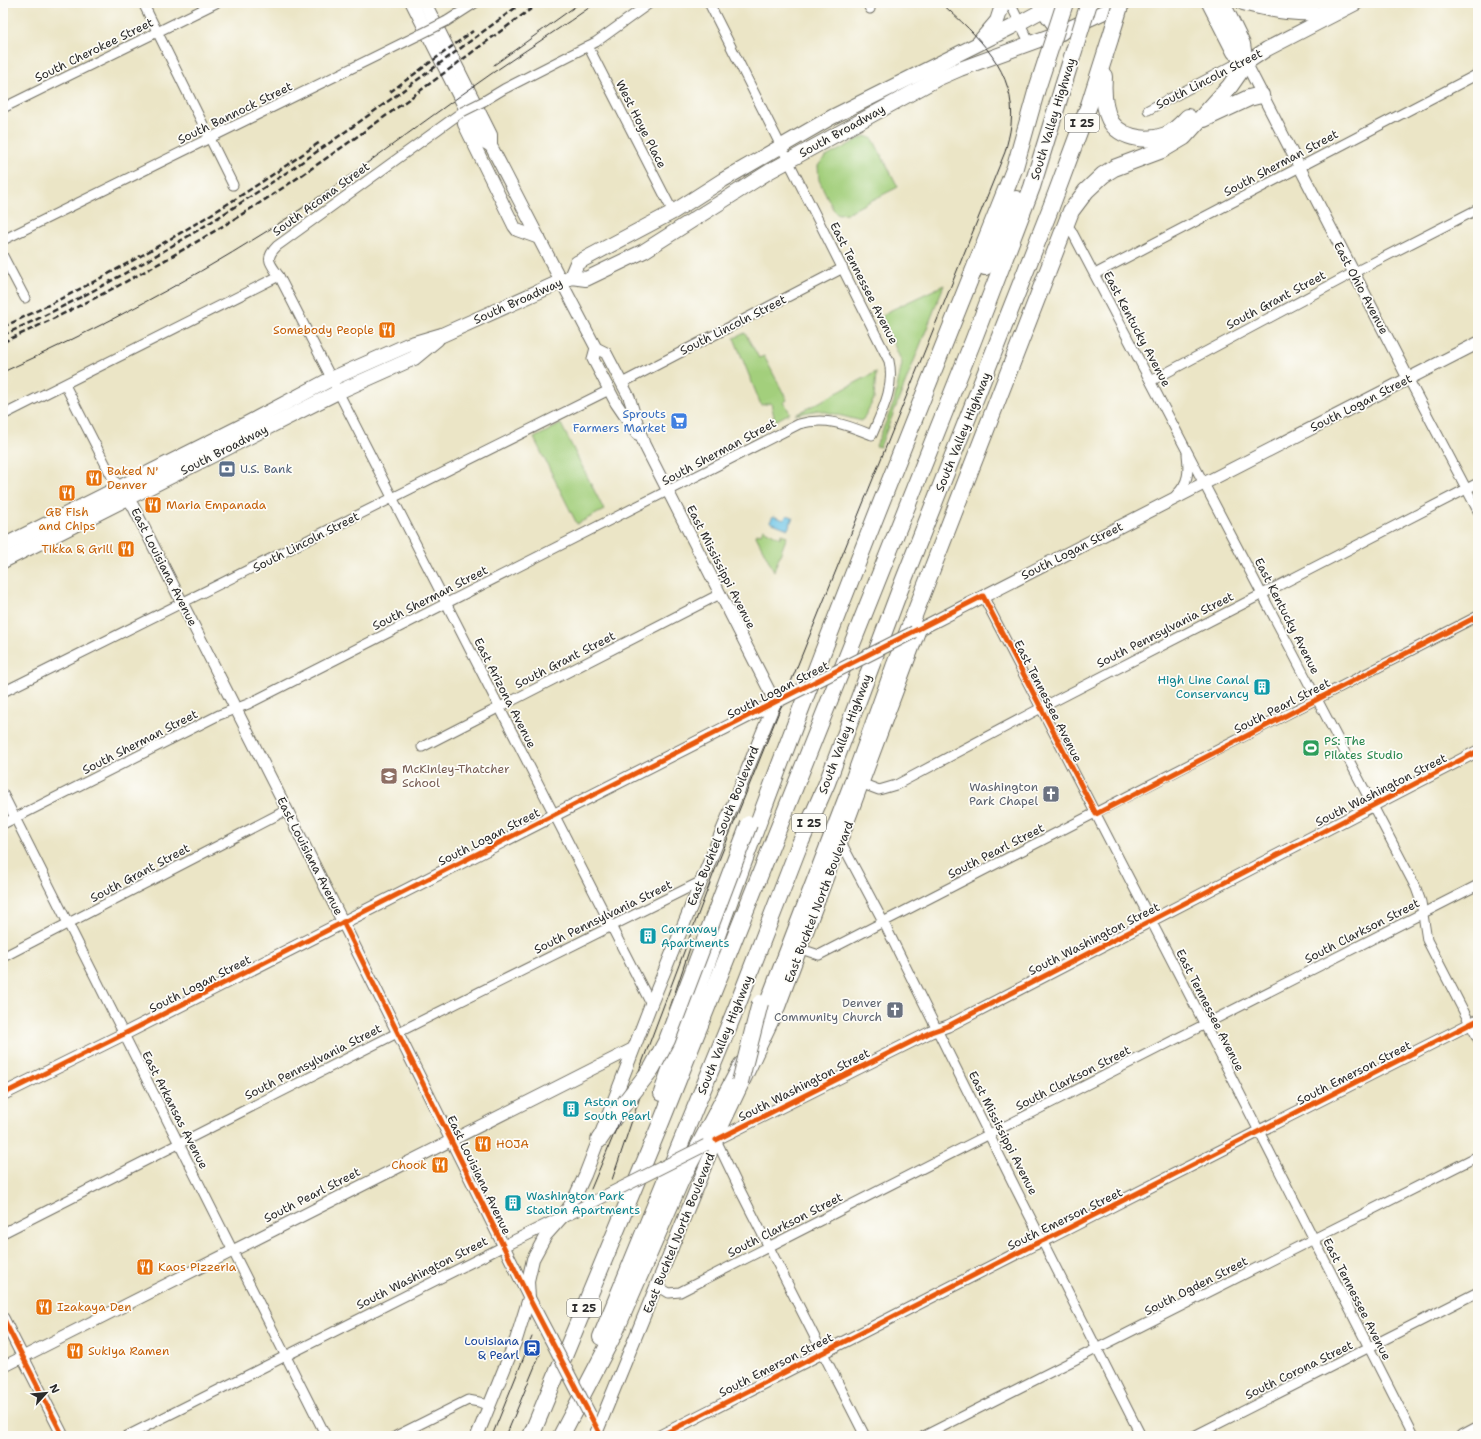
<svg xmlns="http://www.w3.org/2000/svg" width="1481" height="1439" viewBox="0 0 1481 1439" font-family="'Shantell Sans',sans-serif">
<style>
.green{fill:#a3cf7c;stroke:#677d54}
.water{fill:#69c3e6;stroke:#4a7788}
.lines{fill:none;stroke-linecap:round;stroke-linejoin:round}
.minor-casing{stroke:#6e6c61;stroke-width:11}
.tertiary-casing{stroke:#6e6c61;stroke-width:13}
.secondary-casing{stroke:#6e6c61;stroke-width:14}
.primary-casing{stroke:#6e6c61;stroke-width:16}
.motorway-casing{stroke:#6e6c61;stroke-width:18}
.minor{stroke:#fff;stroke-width:9}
.tertiary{stroke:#fff;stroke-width:11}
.secondary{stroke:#fff;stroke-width:12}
.primary{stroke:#fff;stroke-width:14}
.motorway{stroke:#fff;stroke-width:16}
.tram{stroke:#2b2b2b;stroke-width:1}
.rail{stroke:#2b2b2b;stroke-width:2.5;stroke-dasharray:6 3;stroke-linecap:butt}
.minor-bridge-casing{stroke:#6e6c61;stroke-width:11;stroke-linecap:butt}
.tertiary-bridge-casing{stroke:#6e6c61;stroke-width:13;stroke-linecap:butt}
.secondary-bridge-casing{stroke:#6e6c61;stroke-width:14;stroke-linecap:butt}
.motorway-bridge-casing{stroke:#6e6c61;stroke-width:18;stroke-linecap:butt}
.minor-bridge{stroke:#fff;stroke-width:9}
.tertiary-bridge{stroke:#fff;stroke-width:11}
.secondary-bridge{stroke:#fff;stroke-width:12}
.motorway-bridge{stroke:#fff;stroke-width:16}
.cycleway-casing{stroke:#fdfcf7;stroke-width:8}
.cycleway{stroke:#e8590c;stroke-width:5}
.labels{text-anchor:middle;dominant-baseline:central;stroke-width:3.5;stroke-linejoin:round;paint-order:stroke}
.shield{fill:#fdfcf7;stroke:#6a6a68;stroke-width:1}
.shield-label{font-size:11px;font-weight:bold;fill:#2b2b2b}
.street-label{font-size:12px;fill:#2b2b2b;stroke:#fdfcf7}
.food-label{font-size:12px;fill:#c56008;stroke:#fdfcf7;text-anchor:start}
.shop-label{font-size:12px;fill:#366cbe;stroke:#fdfcf7;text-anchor:end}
.service-label{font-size:12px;fill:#4e5e75;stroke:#fdfcf7;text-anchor:start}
.culture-label{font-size:12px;fill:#0d838f;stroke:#fdfcf7;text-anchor:start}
.leisure-label{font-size:12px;fill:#27864d;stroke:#fdfcf7;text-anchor:start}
.education-label{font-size:12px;fill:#785e54;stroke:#fdfcf7;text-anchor:start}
.worship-label{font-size:12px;fill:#5b616d;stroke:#fdfcf7;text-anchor:end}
.transit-label{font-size:12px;fill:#164399;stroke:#fdfcf7;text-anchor:end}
</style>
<rect width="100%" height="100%" fill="#fdfcf7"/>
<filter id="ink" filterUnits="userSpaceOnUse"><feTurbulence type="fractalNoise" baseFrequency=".025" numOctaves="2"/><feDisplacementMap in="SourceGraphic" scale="8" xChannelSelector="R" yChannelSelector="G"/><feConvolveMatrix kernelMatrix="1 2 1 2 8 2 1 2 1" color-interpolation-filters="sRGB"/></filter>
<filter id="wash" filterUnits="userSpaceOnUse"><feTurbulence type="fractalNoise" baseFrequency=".012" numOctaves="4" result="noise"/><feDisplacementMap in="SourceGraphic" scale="16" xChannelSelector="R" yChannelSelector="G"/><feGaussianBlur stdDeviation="0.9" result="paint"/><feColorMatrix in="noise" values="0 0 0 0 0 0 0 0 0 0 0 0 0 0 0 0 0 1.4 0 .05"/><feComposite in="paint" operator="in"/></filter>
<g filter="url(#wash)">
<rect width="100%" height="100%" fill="#ebe5c6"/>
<!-- green -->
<g class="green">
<path d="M865,136L873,139L898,187L847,213L838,214L833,209L819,180L818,166L824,158Z"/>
<path d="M944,285L880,447L876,446L894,402L902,363L882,317L887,312Z"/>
<path d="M745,333L759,358L764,356L787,400L784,402L790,413L775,421L771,403L761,405L734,338Z"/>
<path d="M876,372L874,399L862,421L818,410L795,415Z"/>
<path d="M561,424L604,510L577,524L534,438Z"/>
<path d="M763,529L780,538L781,534L787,536L774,571L756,536L757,533L761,534Z"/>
</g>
<!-- water -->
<path class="water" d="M787,515L793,517L788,529L770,522L773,516L784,520Z"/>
</g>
<g filter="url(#ink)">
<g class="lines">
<!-- minor casing -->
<g class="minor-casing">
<g id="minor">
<path d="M143,3L233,185"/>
<path d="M867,3L870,9"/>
<path d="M1010,3L1030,44"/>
<path d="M447,21L475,3"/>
<path d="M588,46L673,212"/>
<path d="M484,101L504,89L596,42L650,3"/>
<path d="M3,108L216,3"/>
<path d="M1148,110L1232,66L1246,63"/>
<path d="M462,112L277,246C264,259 270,263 279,276L651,1004"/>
<path d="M1071,230L1416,888L1421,902L1427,940L1478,1039"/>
<path d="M3,240L421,34"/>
<path d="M3,256L25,298"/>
<path d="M1095,274L1478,74"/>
<path d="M1408,378L1478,511"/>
<path d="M1151,381L1353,273L1478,209"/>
<path d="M622,383L843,268"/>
<path d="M65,385L113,479L120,487"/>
<path d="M3,415L279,276"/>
<path d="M1176,495C1189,483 1189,471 1187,454"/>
<path d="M983,596L1205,1025L1414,1436"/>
<path d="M3,692L609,390"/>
<path d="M422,747L720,594"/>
<path d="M863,784L879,790L896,785L1041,708L1478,483"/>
<path d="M3,794L326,1436"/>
<path d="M3,824L219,715L248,704L799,424C826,416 847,425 872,435C882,411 895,387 889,361L709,3"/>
<path d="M841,842L884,923L1016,1189L1141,1436"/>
<path d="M801,949L819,955L1478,616"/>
<path d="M3,957L287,810"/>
<path d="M716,1140L741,1192L865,1436"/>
<path d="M3,1233L397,1033L700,882"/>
<path d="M657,1286L669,1293L680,1292L1478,885"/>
<path d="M127,1436L504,1246"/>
<path d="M396,1436L468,1400L479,1402L489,1406"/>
<path d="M924,1436L1478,1156"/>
<path d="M1194,1436L1478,1292"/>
</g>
</g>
<!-- tertiary casing -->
<g class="tertiary-casing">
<g id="tertiary">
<path d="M1246,63L1408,378"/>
<path d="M561,281L596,348L606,353L629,397L644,444L775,702"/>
<path d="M596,348L593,359L616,403L637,434"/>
<path d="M123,492L133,506L287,810L529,1297"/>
<path d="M711,1142L931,1032L948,1026L1478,751"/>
<path d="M504,1246L579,1209"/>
<path d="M3,1318L63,1436"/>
<path d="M3,1367L634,1048"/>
<path d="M660,1436L1033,1245L1051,1237L1478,1020"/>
</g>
</g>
<!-- secondary casing -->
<g class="secondary-casing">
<g id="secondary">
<path d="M412,3L481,140L491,146"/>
<path d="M425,3L491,135V146L561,281"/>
<path d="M464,124L514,226L517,230L539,238"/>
<path d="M914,632L1478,343"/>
<path d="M3,1094L124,1034L780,700"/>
<path d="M529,1298L550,1338"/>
<path d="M477,1436L516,1340L529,1298L528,1281L533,1259L546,1235L562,1217L573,1201L585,1175L651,1004L775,702"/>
<path d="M595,1436L716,1140L779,1007L920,629"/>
<path d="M1463,1436L1478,1428"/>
</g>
</g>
<!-- primary casing -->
<g class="primary-casing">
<g id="primary">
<path d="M1209,3L1234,52L1246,63"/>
<path d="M1223,3L1243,44L1246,63"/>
<path d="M1243,3C1273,11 1300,16 1332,12"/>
<path d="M980,41L997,21L1003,3"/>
<path d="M1246,63L1267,49L1356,3"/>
<path d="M571,277L577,263L673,212L723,180L832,117L1012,27L1056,3"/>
<path d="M3,546L246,424L331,379L408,345L442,335L571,277L586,279L644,251L770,171L937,79L960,69L1061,32L1124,3"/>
<path d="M3,561L338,392L414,358L437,339"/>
</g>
</g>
<!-- motorway casing -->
<g class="motorway-casing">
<g id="motorway">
<path d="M1047,3L1048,15L1061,32"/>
<path d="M1104,76C1103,89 1103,102 1108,116C1116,138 1146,143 1166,135C1175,131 1181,124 1188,117"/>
<path d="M1204,119L1249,98L1261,95"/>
<path d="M985,267L1016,199"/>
<path d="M759,1026L850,789L894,667L1071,211L1086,191L1103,175L1114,168L1162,150L1184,137L1230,86L1246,63"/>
<path d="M662,1093C768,780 892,474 1015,167L1036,92"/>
<path d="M599,1140L617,1113"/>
<path d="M601,1337L737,1006L799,846L827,783L899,592L1051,207L1089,105L1110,39"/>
<path d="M531,1436L662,1120L973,341L1032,187L1072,57"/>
<path d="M561,1436L615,1332L681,1180L742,1064"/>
</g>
</g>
<!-- minor -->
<use href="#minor" class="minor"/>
<!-- tertiary -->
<use href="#tertiary" class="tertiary"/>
<!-- secondary -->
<use href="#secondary" class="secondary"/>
<!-- primary -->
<use href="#primary" class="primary"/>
<!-- motorway -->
<use href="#motorway" class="motorway"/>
<!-- tram -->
<g class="tram">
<path d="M494,65L580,3"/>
<path d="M3,372C93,331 180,286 264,233C342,184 415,127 491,74C526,50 562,27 596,3"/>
<path d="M612,1180L693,939"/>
<path d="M591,1189L625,1108L713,875L1005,152C1007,144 1010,134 1011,125C1017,71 978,36 941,3"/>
<path d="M492,1436L532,1337"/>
<path d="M506,1436L540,1354"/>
</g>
<!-- rail -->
<g class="rail">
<path d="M390,92L473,31"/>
<path d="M3,327C114,275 220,213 320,142"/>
<path d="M3,335C192,250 356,125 522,3"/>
<path d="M3,342C95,301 184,252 269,197C362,136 450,68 539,3"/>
</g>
<!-- minor-bridge casing -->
<g class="minor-bridge-casing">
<g id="minor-bridge">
<path d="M421,34L447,21"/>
<path d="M462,112L484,101"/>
</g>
</g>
<!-- tertiary-bridge casing -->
<g class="tertiary-bridge-casing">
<path id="tertiary-bridge" d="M579,1209L706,1145"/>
</g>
<!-- secondary-bridge casing -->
<g class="secondary-bridge-casing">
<g id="secondary-bridge">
<path d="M780,700L914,632"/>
<path d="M550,1338L590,1415"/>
</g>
</g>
<!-- motorway-bridge casing -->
<g class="motorway-bridge-casing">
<g id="motorway-bridge">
<path d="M1110,39L1121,3"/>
<path d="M1072,57L1089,3"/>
<path d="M1036,92L1065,3"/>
<path d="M740,1082L760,1003"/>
<path d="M617,1113L652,1068L667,1040L749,824"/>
</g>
</g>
<!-- minor-bridge -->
<use href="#minor-bridge" class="minor-bridge"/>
<!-- tertiary-bridge -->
<use href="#tertiary-bridge" class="tertiary-bridge"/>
<!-- secondary-bridge -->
<use href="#secondary-bridge" class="secondary-bridge"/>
<!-- motorway-bridge -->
<use href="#motorway-bridge" class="motorway-bridge"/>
<!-- cycleway casing -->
<g class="cycleway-casing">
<g id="cycleway">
<path d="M343,922L529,1298L601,1436"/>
<path d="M3,1094L124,1034L983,596L1096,814L1478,616"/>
<path d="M716,1140L931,1032L948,1026L1478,751"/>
<path d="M3,1318L63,1436"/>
<path d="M660,1436L1033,1245L1051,1237L1478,1020"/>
</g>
</g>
<!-- cycleway -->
<use href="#cycleway" class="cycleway"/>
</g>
</g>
<!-- icons -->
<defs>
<g id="restaurant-square" transform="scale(0.9)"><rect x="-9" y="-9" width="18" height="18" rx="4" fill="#e8710a" stroke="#fdfcf7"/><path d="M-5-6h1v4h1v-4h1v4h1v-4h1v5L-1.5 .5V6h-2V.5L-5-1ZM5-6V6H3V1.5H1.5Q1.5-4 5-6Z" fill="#fff"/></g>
<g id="supermarket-square" transform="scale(0.9)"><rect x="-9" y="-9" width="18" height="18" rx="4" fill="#3f7fe0" stroke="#fdfcf7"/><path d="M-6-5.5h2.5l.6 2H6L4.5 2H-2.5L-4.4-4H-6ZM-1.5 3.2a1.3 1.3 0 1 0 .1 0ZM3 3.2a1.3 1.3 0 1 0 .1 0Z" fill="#fff"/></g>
<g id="bank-square" transform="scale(0.9)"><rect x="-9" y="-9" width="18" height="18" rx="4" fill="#5c6f8a" stroke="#fdfcf7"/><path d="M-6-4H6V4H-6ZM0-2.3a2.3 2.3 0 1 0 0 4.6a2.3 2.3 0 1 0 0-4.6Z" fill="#fff"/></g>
<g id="building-square" transform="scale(0.9)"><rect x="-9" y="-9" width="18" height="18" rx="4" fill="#0f9aa8" stroke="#fdfcf7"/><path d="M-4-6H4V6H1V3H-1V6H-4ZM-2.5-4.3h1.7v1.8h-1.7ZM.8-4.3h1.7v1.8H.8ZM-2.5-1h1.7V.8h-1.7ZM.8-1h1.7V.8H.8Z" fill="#fff"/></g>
<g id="stadium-square" transform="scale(0.9)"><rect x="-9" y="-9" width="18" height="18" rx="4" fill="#2e9e5b" stroke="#fdfcf7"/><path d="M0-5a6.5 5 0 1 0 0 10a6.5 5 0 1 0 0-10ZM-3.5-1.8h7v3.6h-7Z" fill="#fff"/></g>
<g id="school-square" transform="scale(0.9)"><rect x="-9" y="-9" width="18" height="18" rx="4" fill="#8d6e63" stroke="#fdfcf7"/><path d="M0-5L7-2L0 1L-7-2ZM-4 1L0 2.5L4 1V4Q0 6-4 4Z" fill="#fff"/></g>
<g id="church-square" transform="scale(0.9)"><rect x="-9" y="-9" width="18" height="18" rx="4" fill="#6b7280" stroke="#fdfcf7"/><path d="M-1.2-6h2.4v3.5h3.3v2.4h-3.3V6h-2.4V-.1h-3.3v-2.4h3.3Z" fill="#fff"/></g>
<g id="station-square" transform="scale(0.9)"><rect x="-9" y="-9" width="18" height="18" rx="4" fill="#1a4fb4" stroke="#fdfcf7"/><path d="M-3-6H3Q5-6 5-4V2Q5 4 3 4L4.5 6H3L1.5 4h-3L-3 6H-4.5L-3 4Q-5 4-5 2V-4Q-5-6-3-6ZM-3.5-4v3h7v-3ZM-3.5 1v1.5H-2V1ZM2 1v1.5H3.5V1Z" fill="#fff"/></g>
</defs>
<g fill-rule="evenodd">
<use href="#restaurant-square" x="387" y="330"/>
<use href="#supermarket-square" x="679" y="421"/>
<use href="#bank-square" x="227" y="469"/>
<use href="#restaurant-square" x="94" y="478"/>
<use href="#restaurant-square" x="67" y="493"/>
<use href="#restaurant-square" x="153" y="505"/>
<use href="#restaurant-square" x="126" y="549"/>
<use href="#building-square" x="1262" y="687"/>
<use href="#stadium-square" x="1311" y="748"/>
<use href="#school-square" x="389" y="776"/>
<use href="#church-square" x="1051" y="794"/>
<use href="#building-square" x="648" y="936"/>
<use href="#church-square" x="895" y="1010"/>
<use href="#building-square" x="571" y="1109"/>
<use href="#restaurant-square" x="483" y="1144"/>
<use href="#restaurant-square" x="440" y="1165"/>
<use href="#building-square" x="513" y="1203"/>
<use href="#restaurant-square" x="145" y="1267"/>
<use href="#restaurant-square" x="44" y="1307"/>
<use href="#station-square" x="532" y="1348"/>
<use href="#restaurant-square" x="75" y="1351"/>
</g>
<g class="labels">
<!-- shield labels -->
<g class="shield">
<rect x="1065" y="114" width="34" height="18" rx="3"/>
<rect x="792" y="814" width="34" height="18" rx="3"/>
<rect x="567" y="1299" width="34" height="18" rx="3"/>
</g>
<g class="shield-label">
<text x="1082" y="123">I 25</text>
<text x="809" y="823">I 25</text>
<text x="584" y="1308">I 25</text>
</g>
<!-- street labels -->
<g class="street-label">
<text transform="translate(94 50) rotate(-26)">South Cherokee Street</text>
<text transform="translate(1209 79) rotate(-27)">South Lincoln Street</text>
<text transform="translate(235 113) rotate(-26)">South Bannock Street</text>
<text transform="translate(1053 119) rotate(-73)">South Valley Highway</text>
<text transform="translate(641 124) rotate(63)">West Hoye Place</text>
<text transform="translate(842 131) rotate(-29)">South Broadway</text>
<text transform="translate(1281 163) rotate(-28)">South Sherman Street</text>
<text transform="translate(321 199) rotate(-36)">South Acoma Street</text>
<text transform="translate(864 283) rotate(63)">East Tennessee Avenue</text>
<text transform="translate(1361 288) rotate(62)">East Ohio Avenue</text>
<text transform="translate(1276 300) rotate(-28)">South Grant Street</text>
<text transform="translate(518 301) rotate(-24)">South Broadway</text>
<text transform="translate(733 325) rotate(-27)">South Lincoln Street</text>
<text transform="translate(1137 329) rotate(62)">East Kentucky Avenue</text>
<text transform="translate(1361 403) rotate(-27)">South Logan Street</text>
<text transform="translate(963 432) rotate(-68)">South Valley Highway</text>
<text transform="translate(224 450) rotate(-27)">South Broadway</text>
<text transform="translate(719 452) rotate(-28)">South Sherman Street</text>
<text transform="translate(306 542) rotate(-27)">South Lincoln Street</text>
<text transform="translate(1072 551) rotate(-27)">South Logan Street</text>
<text transform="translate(164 567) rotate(63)">East Louisiana Avenue</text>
<text transform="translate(721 567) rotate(63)">East Mississippi Avenue</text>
<text transform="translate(430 598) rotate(-27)">South Sherman Street</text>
<text transform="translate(1287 616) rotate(63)">East Kentucky Avenue</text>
<text transform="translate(1165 630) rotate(-27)">South Pennsylvania Street</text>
<text transform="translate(565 660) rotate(-27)">South Grant Street</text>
<text transform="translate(778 690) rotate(-27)">South Logan Street</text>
<text transform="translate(505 693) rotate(63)">East Arizona Avenue</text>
<text transform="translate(1048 701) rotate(63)">East Tennessee Avenue</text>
<text transform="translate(1282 706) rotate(-27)">South Pearl Street</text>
<text transform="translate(845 734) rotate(-69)">South Valley Highway</text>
<text transform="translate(140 742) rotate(-27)">South Sherman Street</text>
<text transform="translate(1381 790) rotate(-27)">South Washington Street</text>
<text transform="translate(723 826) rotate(-68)">East Buchtel South Boulevard</text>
<text transform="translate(489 837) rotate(-27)">South Logan Street</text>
<text transform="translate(996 851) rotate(-27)">South Pearl Street</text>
<text transform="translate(310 856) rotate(63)">East Louisiana Avenue</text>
<text transform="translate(140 873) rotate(-28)">South Grant Street</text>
<text transform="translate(819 902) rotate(-69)">East Buchtel North Boulevard</text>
<text transform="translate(603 917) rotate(-26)">South Pennsylvania Street</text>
<text transform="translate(1362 931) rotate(-27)">South Clarkson Street</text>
<text transform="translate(1094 939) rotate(-27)">South Washington Street</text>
<text transform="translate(200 984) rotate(-27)">South Logan Street</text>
<text transform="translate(1210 1010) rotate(63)">East Tennessee Avenue</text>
<text transform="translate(725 1035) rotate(-68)">South Valley Highway</text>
<text transform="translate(313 1062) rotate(-27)">South Pennsylvania Street</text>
<text transform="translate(1354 1073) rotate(-27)">South Emerson Street</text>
<text transform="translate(1073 1078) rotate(-27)">South Clarkson Street</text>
<text transform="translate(804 1085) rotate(-27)">South Washington Street</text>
<text transform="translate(175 1110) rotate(63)">East Arkansas Avenue</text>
<text transform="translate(1003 1133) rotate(63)">East Mississippi Avenue</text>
<text transform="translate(479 1175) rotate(64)">East Louisiana Avenue</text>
<text transform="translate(312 1195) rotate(-27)">South Pearl Street</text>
<text transform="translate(1065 1219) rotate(-26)">South Emerson Street</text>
<text transform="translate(785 1225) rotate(-27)">South Clarkson Street</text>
<text transform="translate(679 1233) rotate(-68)">East Buchtel North Boulevard</text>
<text transform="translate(422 1273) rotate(-27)">South Washington Street</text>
<text transform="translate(1196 1286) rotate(-27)">South Ogden Street</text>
<text transform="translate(1357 1299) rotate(63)">East Tennessee Avenue</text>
<text transform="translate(776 1365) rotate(-27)">South Emerson Street</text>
<text transform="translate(1299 1370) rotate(-26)">South Corona Street</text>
</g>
<!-- food labels -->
<g class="food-label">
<text x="374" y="330" text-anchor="end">Somebody People</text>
<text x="107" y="471">Baked N'<tspan x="107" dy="14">Denver</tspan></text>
<text x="166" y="505">Maria Empanada</text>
<text x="67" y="512" text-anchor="middle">GB Fish<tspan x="67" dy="14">and Chips</tspan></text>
<text x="113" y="549" text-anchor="end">Tikka &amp; Grill</text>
<text x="496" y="1144">HOJA</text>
<text x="427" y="1165" text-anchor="end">Chook</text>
<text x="158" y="1267">Kaos Pizzeria</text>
<text x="57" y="1307">Izakaya Den</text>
<text x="88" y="1351">Sukiya Ramen</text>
</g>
<!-- shop labels -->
<g class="shop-label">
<text x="666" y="414">Sprouts<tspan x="666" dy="14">Farmers Market</tspan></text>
</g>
<!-- service labels -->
<g class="service-label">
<text x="240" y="469">U.S. Bank</text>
</g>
<!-- culture labels -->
<g class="culture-label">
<text x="1249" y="680" text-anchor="end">High Line Canal<tspan x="1249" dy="14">Conservancy</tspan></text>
<text x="661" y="929">Carraway<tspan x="661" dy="14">Apartments</tspan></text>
<text x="584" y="1102">Aston on<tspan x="584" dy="14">South Pearl</tspan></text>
<text x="526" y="1196">Washington Park<tspan x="526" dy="14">Station Apartments</tspan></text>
</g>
<!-- leisure labels -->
<g class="leisure-label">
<text x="1324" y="741">PS: The<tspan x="1324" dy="14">Pilates Studio</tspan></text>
</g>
<!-- education labels -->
<g class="education-label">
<text x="402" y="769">McKinley-Thatcher<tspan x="402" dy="14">School</tspan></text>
</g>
<!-- worship labels -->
<g class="worship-label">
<text x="1038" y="787">Washington<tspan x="1038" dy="14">Park Chapel</tspan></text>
<text x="882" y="1003">Denver<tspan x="882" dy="14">Community Church</tspan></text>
</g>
<!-- transit labels -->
<g class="transit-label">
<text x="519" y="1341">Louisiana<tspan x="519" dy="14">&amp; Pearl</tspan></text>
</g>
</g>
<!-- margin -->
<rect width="1481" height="1439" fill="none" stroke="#fdfcf7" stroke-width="16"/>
<!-- north arrow -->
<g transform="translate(46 1393) rotate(63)" stroke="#fdfcf7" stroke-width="3" paint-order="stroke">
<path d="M0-3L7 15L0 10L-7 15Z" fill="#2b2b2b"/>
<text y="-6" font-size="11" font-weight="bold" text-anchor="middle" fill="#2b2b2b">N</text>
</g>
</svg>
